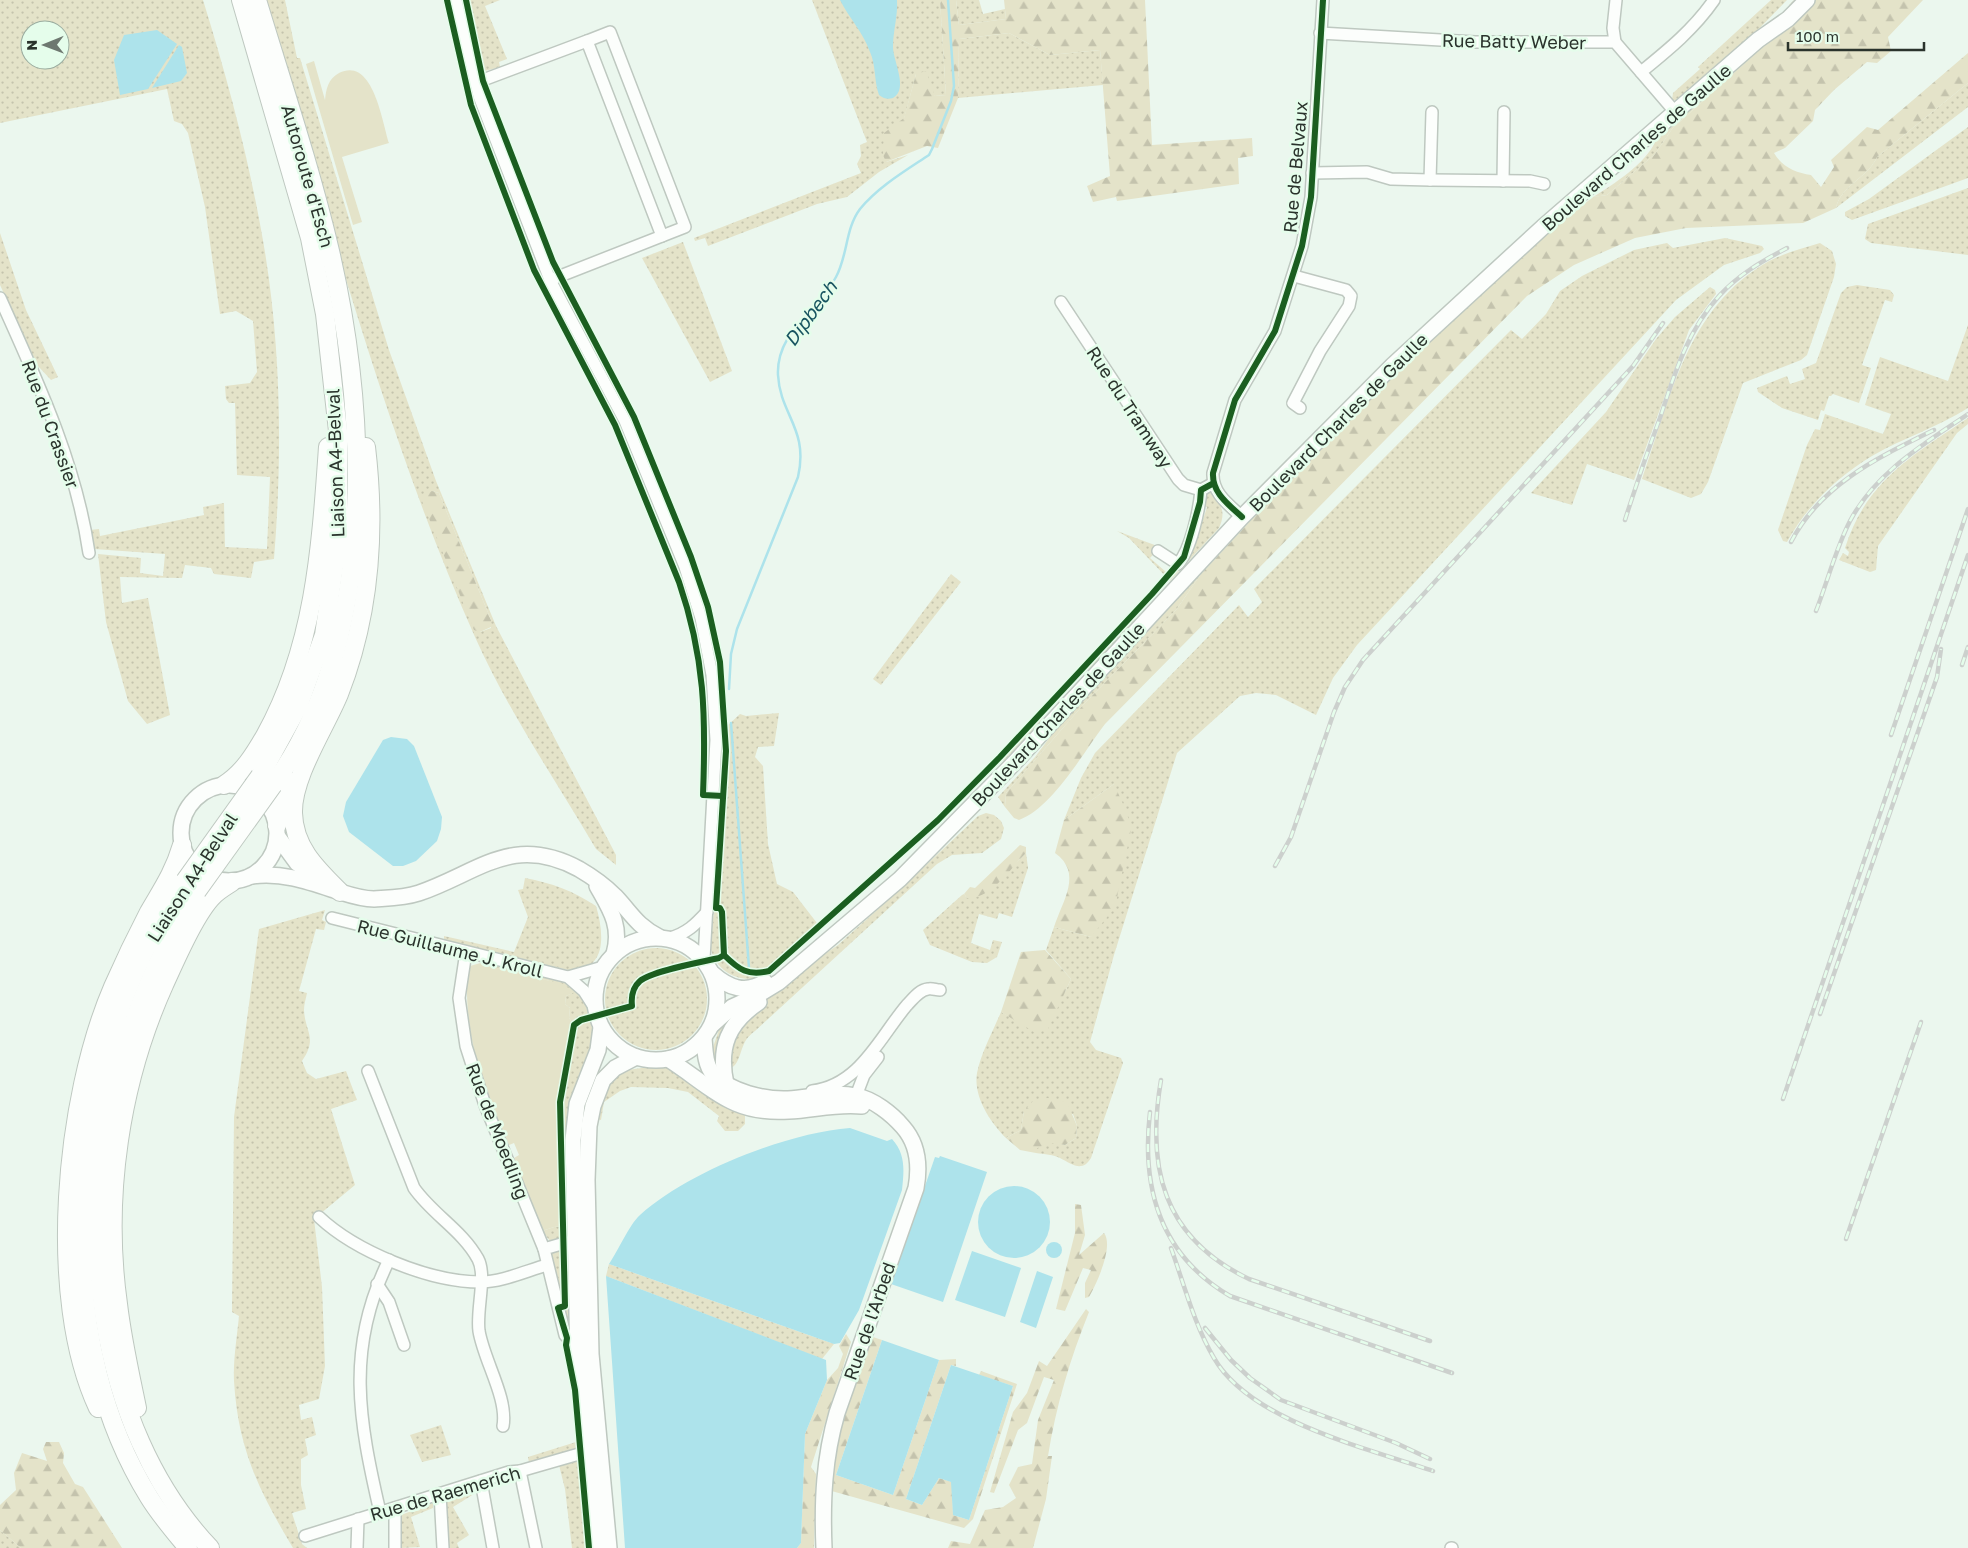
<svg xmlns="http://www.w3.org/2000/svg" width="1968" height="1548" viewBox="0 0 1968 1548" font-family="'Golos Text',sans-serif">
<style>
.grass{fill:url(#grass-dots);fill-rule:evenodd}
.forest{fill:url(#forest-firs)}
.park{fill:#e4e3c9}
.water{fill:#ade3eb}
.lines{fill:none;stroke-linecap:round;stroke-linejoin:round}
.stream{stroke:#ade3eb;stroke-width:2.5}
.minor-casing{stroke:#bec8c0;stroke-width:14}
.major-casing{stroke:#bec8c0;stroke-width:18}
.highway-casing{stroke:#bec8c0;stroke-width:20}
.minor{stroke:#fcfefc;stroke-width:11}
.major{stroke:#fcfefc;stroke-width:15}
.highway{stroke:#fcfefc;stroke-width:18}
.rail-casing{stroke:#ccd0cd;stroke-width:4.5}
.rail{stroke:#e5fdeb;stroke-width:2.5;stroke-dasharray:8;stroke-linecap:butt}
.highway-bridge-casing{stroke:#bec8c0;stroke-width:20;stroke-linecap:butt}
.highway-bridge{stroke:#fcfefc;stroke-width:18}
.cycleway-casing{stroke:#e5fdeb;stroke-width:9}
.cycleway{stroke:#1b5e20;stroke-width:6}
.labels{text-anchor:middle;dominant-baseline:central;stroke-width:5;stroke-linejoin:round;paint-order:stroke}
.street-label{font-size:18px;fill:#2a332c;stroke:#e5fdeb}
.water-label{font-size:19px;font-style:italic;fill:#185460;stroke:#e5fdeb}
</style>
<defs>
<pattern id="grass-dots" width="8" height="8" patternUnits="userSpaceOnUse" patternTransform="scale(1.25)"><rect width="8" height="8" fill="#e4e3c9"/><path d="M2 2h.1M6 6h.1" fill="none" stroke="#c4c3ad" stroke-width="1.8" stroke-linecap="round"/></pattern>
<pattern id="forest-firs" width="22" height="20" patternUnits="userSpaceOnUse" patternTransform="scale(1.25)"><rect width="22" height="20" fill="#e4e3c9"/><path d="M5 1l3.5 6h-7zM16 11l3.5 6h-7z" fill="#c4c3ad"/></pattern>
</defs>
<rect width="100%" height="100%" fill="#ebf7ee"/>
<!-- grass -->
<g class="grass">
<path d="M0,0H203C226,74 246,148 260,224C281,333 283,448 274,559L254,562L251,578L214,574L211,568L185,565L182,578L120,577L122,603L148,598L170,715L147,724L128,701L106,622L98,554L141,558L140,573L163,576L165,554L94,549L90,530L99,529L100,536L204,515L203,507L224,503L225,547L267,549L270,477L237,475L235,403H229L226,399L225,386L250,383L257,372L253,321L236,311L220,314L205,207L188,133L182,124L174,121L167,89L0,123ZM30,30H60V60H30Z"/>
<path d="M263,0H285L297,58H300L389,350L436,481L496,626L616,855V865L596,849C555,779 508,711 475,637C385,435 327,212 263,0ZM432,491L439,493L491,620V628L480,632Z"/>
<path d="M466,0H500L485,6L507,59L499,62L500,67L481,72Z"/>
<path d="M812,0H940L946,95L935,96L916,74L904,119L886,162L908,155L879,172L847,197L817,204L708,246L705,238L695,241L694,238L861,173L857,164L861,156L860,145L867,142Z"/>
<path d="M956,0H979L983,14L1005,9L1006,19L959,25Z"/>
<path d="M1771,0H1787L1750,38L1678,100H1672L1673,93L1700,69L1698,67Z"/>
<path d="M1794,0H1815L1672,129L1655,154L1607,195L1593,197C1613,185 1646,163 1655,142L1788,19L1795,12L1789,5Z"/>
<path d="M1009,33L1050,55L1100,50L1103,85L958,98L959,39Z"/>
<path d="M1968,83V107L1836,208C1841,185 1868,178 1877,157Z"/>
<path d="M1968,127V178L1852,220L1845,216V212L1869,199Z"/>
<path d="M1968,188V255L1871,243L1865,239L1868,224Z"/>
<path d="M0,233L26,310L58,377L51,380L38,366L0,285Z"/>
<path d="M1725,238L1762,246L1764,249L1760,253L1724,265L1676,300L1357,645L1333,678L1316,715L1276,695L1256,693L1240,696L1177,753L1114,955L1090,1042L1096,1050L1121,1058L1123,1063L1091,1158C1082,1173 1072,1164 1060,1158C1054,1155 1044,1154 1036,1153V1148L1054,1142L1065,1145L1076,1138L1077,1126L1073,1114L1024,1111L1021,1130L1006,1138C991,1123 973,1097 977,1073C981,1053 993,1031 1001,1012L1018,1021L1065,992L1071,979L1046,950L1054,927L1091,937L1114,784L1064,820L1081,778L1095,753L1239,605L1248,617L1262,602L1254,589L1511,330L1522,339L1546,314L1560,291L1582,276L1634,250L1667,243L1673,248Z"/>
<path d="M683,242L732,371L710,382L642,258Z"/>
<path d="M1820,243L1832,251L1836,264L1834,277L1807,355L1801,360L1743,383L1708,482L1701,494L1691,498L1642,479C1671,397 1687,307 1769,261C1785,253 1803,248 1820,243Z"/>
<path d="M1857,285L1890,290L1894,295L1892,302L1885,300L1862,365L1871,368L1859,403L1833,394L1831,396H1829L1824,411L1821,410L1818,420L1782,408L1758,392L1757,388L1787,376L1790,384L1805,379L1802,369L1816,363L1841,293L1847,287Z"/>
<path d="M1710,287L1715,290L1716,294L1689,330L1634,480L1587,464L1572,505L1531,493L1606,412L1656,339L1675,317Z"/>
<path d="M1968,325V408C1938,427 1903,438 1872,456C1837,477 1806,507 1787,542L1783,541L1778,530L1807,445L1815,429L1820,430L1825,414L1883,434L1891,414L1865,405L1880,357L1948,381Z"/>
<path d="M1968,418V424L1957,433L1878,546L1876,570L1870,572L1839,560L1843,553L1848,556L1849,552L1845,548C1866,481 1913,455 1968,418Z"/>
<path d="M1207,492L1211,493C1222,504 1226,513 1219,528L1170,581L1129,538L1117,531L1160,547L1150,558L1166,572L1170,567L1173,569L1186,553L1192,554L1207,507L1202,506L1204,495Z"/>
<path d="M951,574L961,582L881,685L873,679Z"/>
<path d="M1201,574L1176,610L1084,704L1006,793L1005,807L998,797L1035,757L1062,721Z"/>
<path d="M1132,615L1136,619L1095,664L1071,682Z"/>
<path d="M1050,704L1041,721L1004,761L1000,757Z"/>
<path d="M779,713L774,746L758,747L755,757L763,766L768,844L777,884L793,892L820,927L769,971L757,974V978C737,982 717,971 711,950C709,943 711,934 712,927C713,920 713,914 716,908L726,727L740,714L746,716Z"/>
<path d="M986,813L994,815L1001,821L1004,828L1001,839L982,853L952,855L937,864L755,1031C752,1033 748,1037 746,1040C738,1053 740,1075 718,1068L712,1050L721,1024L838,945L905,885L978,816Z"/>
<path d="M1026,853L1028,868L1012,917L999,913L997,919L979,914L971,943L990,950L993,940L1002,942L997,957L987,963L972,962L930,945L923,930L962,895L964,894L967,898L1011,868Z"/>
<path d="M525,878C552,883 573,891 596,906C604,933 608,972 568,970L444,940V936L514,952L528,917L518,890L523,889Z"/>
<path d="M325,910L322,920L326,922L324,930L316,929L299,991L307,993C306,998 304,1004 304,1010C305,1032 318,1038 302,1061L307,1073L316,1079L346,1071L357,1100L331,1109L355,1185L314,1219L322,1287L325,1366L319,1399L299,1405L301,1420L312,1417L316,1435L305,1439L308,1455L301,1459V1485L306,1509L292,1513L302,1544L307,1548H293C259,1491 238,1449 234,1381C233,1360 237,1337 239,1316L232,1312L234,1117L259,929Z"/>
<circle cx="656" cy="999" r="51"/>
<path d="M484,962L565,983L581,995L585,1003L595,1038L569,1181H562L560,1102L574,1025L569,1018L570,1008L565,1004L566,996L574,992C542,972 503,974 466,973L470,966Z"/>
<path d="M670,1067L739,1107L745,1115V1124L738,1131H725L717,1121L719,1116L688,1092L668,1088L631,1087L620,1091L604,1102L601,1120L597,1119C613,1068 617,1068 670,1067Z"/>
<path d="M570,1212V1231L564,1243L571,1249L574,1361H570L566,1345L570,1340L550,1257L555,1249L556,1243L550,1241L542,1231L554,1227L563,1226V1213Z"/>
<path d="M609,1264L834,1344L822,1359L606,1276Z"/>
<path d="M441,1425L451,1455L422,1462L410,1435Z"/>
<path d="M576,1442L586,1548H572L565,1489L557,1457L529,1463L528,1457Z"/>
<path d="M474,1490V1494L453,1507L469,1535L457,1543L459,1548H447V1496Z"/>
<path d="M433,1503V1508L411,1517L420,1547L400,1548L401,1515Z"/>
<path d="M0,1530L21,1548H0Z"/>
</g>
<!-- forest -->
<g class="forest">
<path d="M940,0H956L959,25L1006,19L1004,0H1145L1152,145L1252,138L1253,156L1238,158L1239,184L1117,201L1116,197L1093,202L1087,186L1110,176L1100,50L1050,55L1009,33L959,39L958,98L938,148L927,146L886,162L883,155L884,133L904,118L916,74L926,71L935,96L946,95Z"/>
<path d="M1815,0H1923L1888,37L1891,51L1877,63L1867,62L1834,90L1815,110L1813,121L1785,148L1774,153C1782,167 1796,173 1811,175L1821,187L1834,167L1831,160L1867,127L1878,130L1968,53V83L1877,157C1868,178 1841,185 1836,208L1803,223L1686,228L1635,238L1574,265L1527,296L1105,724C1083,753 1052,808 1019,820L1014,818L1005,807L1006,793L1084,704L1176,610L1201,574L1307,460L1399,371L1547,233L1593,197L1607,195L1655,154L1672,129Z"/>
<path d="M432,491L439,493L491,620V627L480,632L474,630L422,501L423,495Z"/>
<path d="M1114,784L1127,813L1131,830L1115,907L1091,937L1054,927C1063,900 1083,873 1055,853L1064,820Z"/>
<path d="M1020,845L1026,847V853C1010,868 992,899 967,898L964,894L970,887L975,888Z"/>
<path d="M1045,950L1071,979L1048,1029L1036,1033L1001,1012L1021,952Z"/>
<path d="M1048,1098L1067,1102L1077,1126L1076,1138L1065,1145L1054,1143L1037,1148L1036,1153L1020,1150L1006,1138L1021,1130L1024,1111L1033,1101Z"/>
<path d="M1075,1204L1081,1205L1085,1235L1079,1255L1104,1233C1114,1246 1097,1283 1089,1297L1085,1298V1283L1091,1270L1083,1268L1065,1311L1056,1309L1075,1233Z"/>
<path d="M1086,1309L1089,1312C1070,1359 1056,1406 1048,1456H1052L1046,1499L1033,1548H948L951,1541L970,1544L985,1510L1003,1507L1016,1498L1009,1485L1018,1467L1032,1464L1038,1420L1054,1380L1044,1377L1027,1423L1018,1430L994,1493L990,1492L1013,1412L1027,1393L1039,1361L1047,1366Z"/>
<path d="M846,1334L851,1342L811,1467L816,1474L814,1548H797L801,1543L805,1434L827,1380L838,1368L843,1354L839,1346Z"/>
<path d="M870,1336L882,1340L836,1475L893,1495L939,1360L956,1359V1366L951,1365L906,1499L922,1505L939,1478L952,1482L953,1515L969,1520L1013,1386L979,1375L981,1371L1017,1384L973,1519L964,1528L828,1490L833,1448Z"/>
<path d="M46,1442H59L64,1453L63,1463L75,1484L83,1487L122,1548H21L0,1530V1505L16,1490L14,1473L22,1453L47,1461L43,1449Z"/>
</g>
<!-- park -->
<g class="park">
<path d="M314,61L325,100C326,89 328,79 339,73C373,56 382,121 389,143L342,157L362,222L353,225L306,64Z"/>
<path d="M484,964L562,984L575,992L566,996L565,1004L570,1008L569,1018L574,1025L560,1102L564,1226L554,1227L542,1231L514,1158L519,1155L514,1143L509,1145C485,1094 466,1042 467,985L464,984L471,968Z"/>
</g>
<!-- water -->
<g class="water">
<path d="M840,0H897C898,16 893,31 893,47C893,61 909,89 893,98C887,100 883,98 879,95C874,81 876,65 870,52C863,32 849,18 840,0Z"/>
<path d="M157,30L177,44L148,89L120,95L114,60L124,35Z"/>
<path d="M179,45L182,47L187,73L181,81L152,88Z"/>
<path d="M391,737L407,739L414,746L442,817L441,829L437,841L416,861L403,866H393L349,832L343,816L346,802L383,740Z"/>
<path d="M850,1128L887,1141L892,1139C906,1154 904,1171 902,1190L859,1310L840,1343L834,1344L609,1264C618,1251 629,1225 640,1215C688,1172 786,1133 850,1128Z"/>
<path d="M940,1156L987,1172L943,1302L891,1284L935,1157L939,1158Z"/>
<circle cx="1014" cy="1222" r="36"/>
<circle cx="1054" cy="1250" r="8"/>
<path d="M972,1251L1021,1268L1005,1317L955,1300Z"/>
<path d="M1037,1271L1053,1277L1036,1328L1020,1322Z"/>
<path d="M606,1276L826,1360L827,1380L805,1434L801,1543L797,1548H625Z"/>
<path d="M882,1340L939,1360L893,1495L836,1475Z"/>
<path d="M951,1365L1013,1386L969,1520L953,1515L951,1482L939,1478L922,1505L906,1499Z"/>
</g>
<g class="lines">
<!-- stream -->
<g class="stream">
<path d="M729,689L731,654L737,629L798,477C809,429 780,415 778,375C776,332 817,311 836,277C848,255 845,229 860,209C878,187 905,171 929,155L932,149L951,101L954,86L948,0"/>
<path d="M731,723L749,968"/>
</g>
<!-- minor casing -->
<g class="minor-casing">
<g id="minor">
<path d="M456,0L479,96L550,280L625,421L685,567L701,618L712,675L716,740L704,959"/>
<path d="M1320,33L1475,42H1615L1676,113"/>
<path d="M587,41L610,32L685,227L662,236"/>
<path d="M1615,42L1613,28L1616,0"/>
<path d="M1641,72C1668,50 1694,29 1714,0"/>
<path d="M475,83L587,41L662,236L550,280"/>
<path d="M1312,173L1367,172L1391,179L1430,180L1530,181L1544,184"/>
<path d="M1430,180L1432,112"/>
<path d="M1503,181L1504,112"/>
<path d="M1294,276L1346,290L1351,296L1349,306L1320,351L1293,403L1300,408"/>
<path d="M0,298C37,380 76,463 89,553"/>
<path d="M1061,302L1178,479L1184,485L1201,490L1212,484"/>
<path d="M1242,517C1228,504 1212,493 1213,473L1235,400L1275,331L1302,246L1311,197L1323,0"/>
<path d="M1158,551L1178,564C1191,549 1199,511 1201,490"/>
<path d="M332,918L568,977L584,991L596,1010"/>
<path d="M670,938C687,933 695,925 707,912"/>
<path d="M466,952L459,998L466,1046L485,1105L544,1249"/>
<path d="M568,977L603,967"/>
<path d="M368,1071L414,1188C433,1215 462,1230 478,1259C487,1276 476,1310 479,1331C484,1361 508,1398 503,1426"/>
<path d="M812,1091C860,1085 879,1038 907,1005C913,999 919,990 928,989C932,988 936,990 940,990"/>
<path d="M849,1100L856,1096L864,1075L878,1057"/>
<path d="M319,1217C355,1251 429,1282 480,1282C502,1282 526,1271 547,1265"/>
<path d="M575,1240L544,1249L565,1335L570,1340H577"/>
<path d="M377,1284L389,1302L404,1345"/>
<path d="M520,1471L536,1548"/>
<path d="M481,1481L493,1548"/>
<path d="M440,1494L443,1548"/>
<path d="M380,1512C359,1421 345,1348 389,1260"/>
<path d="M305,1536L509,1472L520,1471L586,1452"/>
<path d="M357,1548L358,1519"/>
<path d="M395,1548V1508"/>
<path d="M1451,1548H1452"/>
</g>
</g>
<!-- major casing -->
<g class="major-casing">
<g id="major">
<circle cx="229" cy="833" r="48"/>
<path d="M278,837L297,863L324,882"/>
<path d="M252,876C281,872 307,881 334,890C347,894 360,899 374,899C389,898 404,898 419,893C478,873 512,833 579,869C591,876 605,886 615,896C632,914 636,925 659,937"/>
<path d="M597,886C610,909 622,926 614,954"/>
<circle cx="656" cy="999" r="61"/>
<path d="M713,974C729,988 745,994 765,982"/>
<path d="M712,1025L732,1007L756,996L779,982L900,879L1014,763L1242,517L1393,365L1543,227L1758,40L1788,19L1807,0"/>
<path d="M704,1038C705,1050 705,1065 713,1074C730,1092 765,1100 788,1099C810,1098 833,1091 856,1096C873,1099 892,1114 903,1127C918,1144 920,1166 916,1188L837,1413C824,1458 822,1501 824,1548"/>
<path d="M668,1059C712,1087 731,1115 789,1111C813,1110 837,1103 862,1106"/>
<path d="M726,1084C718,1047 728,1023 759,1002"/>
<path d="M595,1548L578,1357L573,1140L577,1104L598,1050L601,1027"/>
<path d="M609,1548L591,1354L587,1180L589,1126L593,1106L603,1080L615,1068L636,1057"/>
</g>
</g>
<!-- highway casing -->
<g class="highway-casing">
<g id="highway">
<path d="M241,0L310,238L325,314L338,431V539L324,635L298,707L260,776"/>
<path d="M257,0C282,83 310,166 330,251C368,417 378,641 273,785"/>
<path d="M224,785C243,773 254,755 265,736C315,646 321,547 328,447"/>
<path d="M277,825L285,792L292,782"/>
<path d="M185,881C166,911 148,942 134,974C66,1131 56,1347 149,1497C160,1515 174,1531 188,1548"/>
<path d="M197,891C164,944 138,1002 120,1063C75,1219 94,1426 210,1548"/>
<path d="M340,892C317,869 294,848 293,813C292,777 325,728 339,694C370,615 376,531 366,447"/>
<path d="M98,1408C46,1297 65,1098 113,987C124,962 136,937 149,912C163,888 174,872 182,845"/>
<path d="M137,1408C130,1374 122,1339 118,1304C103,1197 120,1083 164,985C175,961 196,912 214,895C219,890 226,886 232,882"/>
</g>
</g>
<!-- minor -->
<use href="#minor" class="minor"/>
<!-- major -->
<use href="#major" class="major"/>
<!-- highway -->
<use href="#highway" class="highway"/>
<!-- rail casing -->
<g class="rail-casing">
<g id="rail">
<path d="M1625,520C1636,485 1648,450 1661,415C1675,372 1688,330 1719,296C1738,275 1762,261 1787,248"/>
<path d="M1791,542C1821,484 1879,457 1934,430"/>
<path d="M1816,611C1827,583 1836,548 1850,521C1876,472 1924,444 1968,414"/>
<path d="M1962,665L1968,647"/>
<path d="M1891,735L1968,509"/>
<path d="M1275,866L1291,837L1334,712L1345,687L1363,660L1633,366L1663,323"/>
<path d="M1820,1014L1937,677L1941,649"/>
<path d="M1161,1080C1146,1168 1163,1238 1249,1279L1430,1341"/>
<path d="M1783,1099L1968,555"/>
<path d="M1150,1112C1141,1189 1160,1255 1230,1296L1452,1373"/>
<path d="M1846,1239L1921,1022"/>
<path d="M1171,1248C1184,1284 1194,1324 1214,1358C1250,1421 1367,1448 1433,1471"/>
<path d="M1205,1328L1231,1360L1250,1378L1281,1400L1396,1443L1430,1459"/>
</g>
</g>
<!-- rail -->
<use href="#rail" class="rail"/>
<!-- highway-bridge casing -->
<g class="highway-bridge-casing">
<g id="highway-bridge">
<path d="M185,881L260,776"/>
<path d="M197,891L273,785"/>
</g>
</g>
<!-- highway-bridge -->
<use href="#highway-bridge" class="highway-bridge"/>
<!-- cycleway casing -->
<g class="cycleway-casing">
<g id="cycleway">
<path d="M447,0L471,105L534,270L615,425L679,582C705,658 706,716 703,795L723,796"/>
<path d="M466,0L483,81L553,262L634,417L691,557L708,607L720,662L726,751L716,908H720L722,912L724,955C739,970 748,976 769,971L938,820L1000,757L1152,594L1184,557L1200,502L1201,490L1212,484"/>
<path d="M1242,517C1228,504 1212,493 1213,473L1235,400L1275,331L1302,246L1311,197L1323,0"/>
<path d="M589,1548L575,1390L566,1345L567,1338L558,1308L565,1306L560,1102L574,1025L581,1020L632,1006C631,997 632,988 640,981C651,971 702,962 719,958L724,955"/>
</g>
</g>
<!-- cycleway -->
<use href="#cycleway" class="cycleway"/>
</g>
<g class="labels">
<!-- street labels -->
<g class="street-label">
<text transform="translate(1514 41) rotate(1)">Rue Batty Weber</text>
<text transform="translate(1636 147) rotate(-41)">Boulevard Charles de Gaulle</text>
<text transform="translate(1295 167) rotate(-85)">Rue de Belvaux</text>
<text transform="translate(308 176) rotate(74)">Autoroute d'Esch</text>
<text transform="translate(1130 407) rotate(57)">Rue du Tramway</text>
<text transform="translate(1338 422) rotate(-45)">Boulevard Charles de Gaulle</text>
<text transform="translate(51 424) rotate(70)">Rue du Crassier</text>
<text transform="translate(335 463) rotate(-92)">Liaison A4-Belval</text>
<text transform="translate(1058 714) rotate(-47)">Boulevard Charles de Gaulle</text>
<text transform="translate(192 877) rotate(-57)">Liaison A4-Belval</text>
<text transform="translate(450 948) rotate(14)">Rue Guillaume J. Kroll</text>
<text transform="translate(498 1131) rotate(69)">Rue de Moedling</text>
<text transform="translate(869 1321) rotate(-71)">Rue de l'Arbed</text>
<text transform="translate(445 1493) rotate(-16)">Rue de Raemerich</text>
</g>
<!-- water labels -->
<g class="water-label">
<text transform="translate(810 313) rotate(-54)">Dipbech</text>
</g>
</g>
<!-- north arrow -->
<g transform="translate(45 45) rotate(269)"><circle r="24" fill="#e5fdeb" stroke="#9aac9f"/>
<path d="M0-4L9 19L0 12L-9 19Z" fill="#6e7870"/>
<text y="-8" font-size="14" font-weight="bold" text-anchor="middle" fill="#2a332c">N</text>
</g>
<!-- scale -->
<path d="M1788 42v8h136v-8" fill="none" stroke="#2a332c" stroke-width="2.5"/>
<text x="1796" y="42" font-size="15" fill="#2a332c" stroke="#e5fdeb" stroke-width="4" paint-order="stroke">100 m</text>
</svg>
